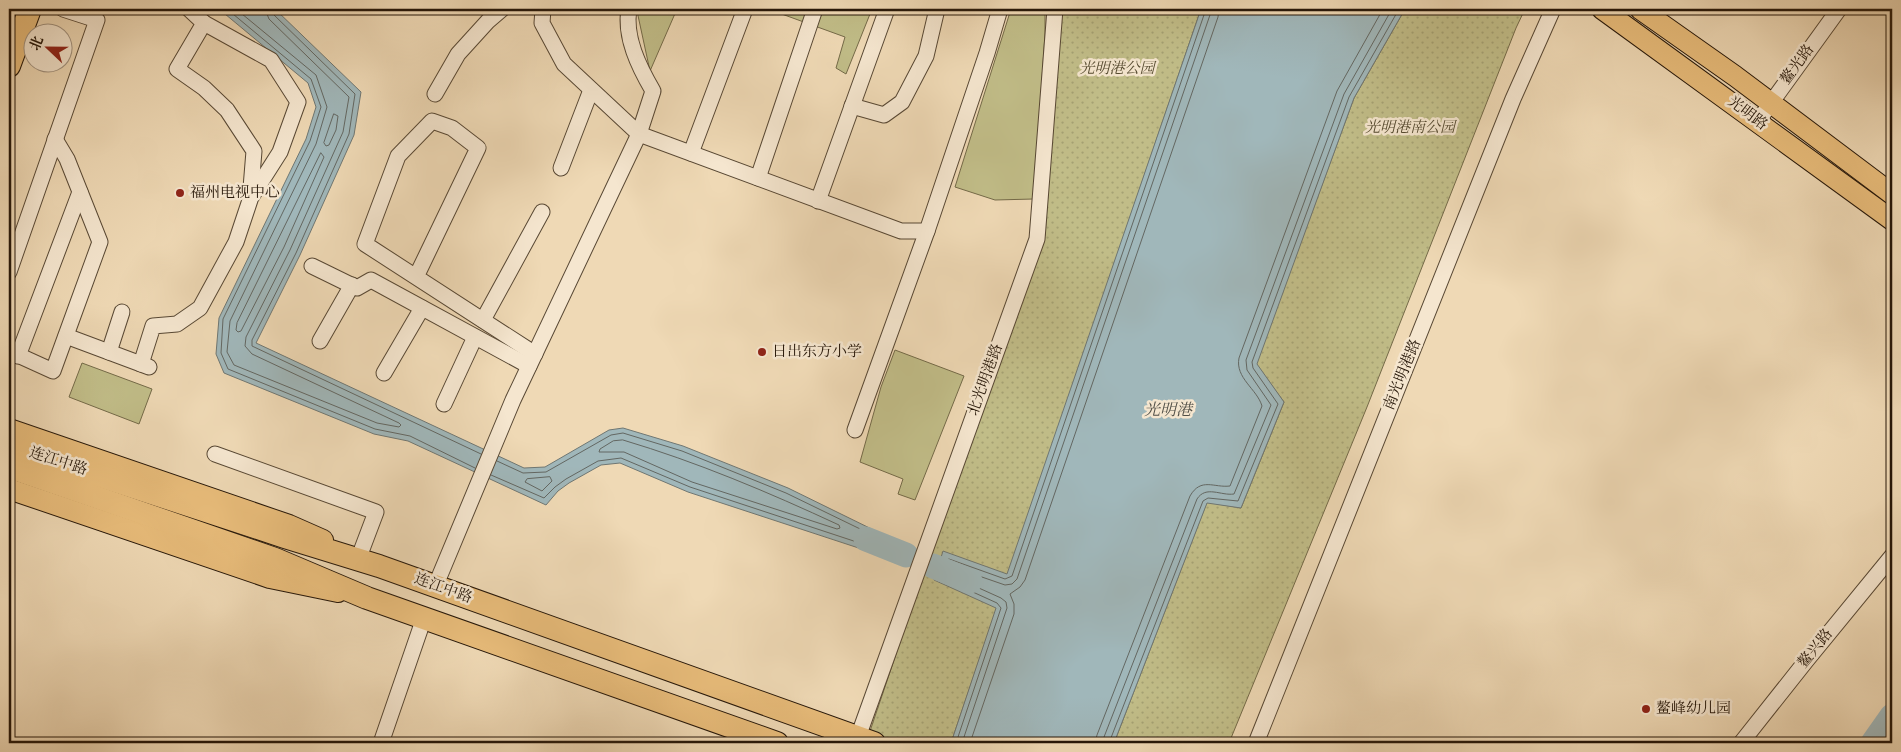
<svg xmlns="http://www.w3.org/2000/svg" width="1901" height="752" viewBox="0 0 1901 752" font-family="Vollkorn,'Noto Serif SC',serif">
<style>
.grass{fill:#c1bd88;stroke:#746a48}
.park{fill:url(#park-dots);stroke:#746a48}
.water{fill:#a0b7ba;stroke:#6f7773}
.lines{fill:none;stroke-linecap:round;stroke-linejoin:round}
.shore{stroke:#636762;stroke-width:1}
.river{stroke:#a0b7ba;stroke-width:25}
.minor-casing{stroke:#584834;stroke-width:17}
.major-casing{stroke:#261709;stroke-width:22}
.highway-casing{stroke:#261709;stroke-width:24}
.minor{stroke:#f5e6cf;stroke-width:15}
.major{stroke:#e8bc7a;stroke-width:20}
.highway{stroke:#e8bc7a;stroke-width:22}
.poi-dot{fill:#8f2418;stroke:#f5e6cf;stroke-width:2}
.labels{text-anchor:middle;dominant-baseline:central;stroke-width:5;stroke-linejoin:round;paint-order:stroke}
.street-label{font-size:15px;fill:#261709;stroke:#f5e6cf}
.park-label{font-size:15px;font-style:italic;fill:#54492f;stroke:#f5e6cf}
.poi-label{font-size:15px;fill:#261709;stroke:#f5e6cf;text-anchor:start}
.water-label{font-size:16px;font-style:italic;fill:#514f47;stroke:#f5e6cf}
</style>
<defs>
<pattern id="park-dots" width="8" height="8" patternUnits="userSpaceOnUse" patternTransform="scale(1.25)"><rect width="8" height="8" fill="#c1bd88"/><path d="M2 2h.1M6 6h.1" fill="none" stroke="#a6a274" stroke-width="1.8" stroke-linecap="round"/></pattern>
</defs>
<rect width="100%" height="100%" fill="#efd9b5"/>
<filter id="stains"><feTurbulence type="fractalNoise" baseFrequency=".004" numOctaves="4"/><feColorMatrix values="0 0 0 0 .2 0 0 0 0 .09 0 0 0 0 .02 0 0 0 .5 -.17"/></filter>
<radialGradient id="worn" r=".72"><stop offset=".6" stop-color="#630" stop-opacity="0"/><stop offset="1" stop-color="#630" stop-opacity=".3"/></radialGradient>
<!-- grass -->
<g class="grass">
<path d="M638,9H677L650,71L637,11Z"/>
<path d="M768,9H872L846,74L836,68L845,37Z"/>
<path d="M1011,9H1045V34L1034,199L995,200L955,187Z"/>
<path d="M895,350L964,376L915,500L898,494L903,479L860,462L881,387Z"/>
<path d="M82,363L152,389L139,424L69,397Z"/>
</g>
<!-- park -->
<g class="park">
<path d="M1061,9H1201L951,743H866L919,586L1045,235Z"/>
<path d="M1405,9H1525L1516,28L1367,407L1229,743H1114L1207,502L1241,508L1284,402L1256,364L1354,98Z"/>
</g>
<!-- water -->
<g class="water">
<path d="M219,9H275L361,92L354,135L300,255L256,343L524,468L545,467L609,430L623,428L683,446L788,488L892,539L897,551L886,557L688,492L620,463L601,465L569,483L558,491L546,505L408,441L374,434L224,373L216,354L219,318L306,139L316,107L308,83Z"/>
<path d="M1201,9H1405L1354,98L1257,364L1284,402L1241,508L1207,503L1114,743H951L996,608L934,580L943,551L1007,574Z"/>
</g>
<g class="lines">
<!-- shore -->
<g class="shore">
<path d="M227,9L311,79L321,107L310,141L223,319L221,353L228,369L375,429L410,436L475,468"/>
<path d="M236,9L316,75L327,107L316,144L230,321L227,352L234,365L377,423L399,427L401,425L399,423L252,354L245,346L246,337L290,250L343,132L349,97L269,19L265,9"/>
<path d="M272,9L273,14L355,94L349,134L296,253L252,340V346L481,454"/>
<path d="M334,114L338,116L336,130L329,145L326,146L324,143Z"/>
<path d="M321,153L324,157L284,247L241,331L238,332L236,330L237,323Z"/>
<path d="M623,440C697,462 768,492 839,525L840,528L837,529L692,482L624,452H599L600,449L613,441Z"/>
<path d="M491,475L544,498L555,487L566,479L598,461L621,458L690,487L884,551L890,548L887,542L786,493L682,451L623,433L611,435L546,472L523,473L497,461"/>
<path d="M550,477L552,481L542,491L525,482L527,479Z"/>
<path d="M956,743L1001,608L997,603L942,578L946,560L949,559L1005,579L1012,576L1206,9"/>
<path d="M962,743L1007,608L1006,602L1001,598L950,575V569L953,567L1005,585L1012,584L1017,579L1212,9"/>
<path d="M970,743L1014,614V604L1010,594L1020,587L1025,580L1218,17L1219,9"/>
<path d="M1095,743L1097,735L1190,496C1201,477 1214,488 1230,486L1262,406C1257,389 1235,378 1239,358L1337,91L1383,9"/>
<path d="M1103,743L1104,737L1197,499C1206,485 1221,496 1234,494L1271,405L1247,370L1246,360L1344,94L1392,9"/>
<path d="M1109,743L1203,501L1208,498L1238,501L1278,404L1253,368L1252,362L1349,97L1399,9"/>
</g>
<!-- river -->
<g class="river">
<path d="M866,539L906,555"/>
<path d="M933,566L970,581"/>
<path d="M1873,743L1892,716"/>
</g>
<!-- minor casing -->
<g class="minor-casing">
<g id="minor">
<path d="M543,9L542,23L564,64L639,134L653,91C639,67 624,37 629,9"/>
<path d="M204,23L271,60L298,102L280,152L252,196"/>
<path d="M435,94L458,54L488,21L502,9"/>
<path d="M852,106L884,115L902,102L926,56L937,9"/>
<path d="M1758,121L1839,9"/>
<path d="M691,153L745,9"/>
<path d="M561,168L591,90"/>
<path d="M758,178L815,9"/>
<path d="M818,201L887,9"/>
<path d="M312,266L357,288L371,280L529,366"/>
<path d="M9,272L97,20L63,9"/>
<path d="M416,277L478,148L452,128L432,121L398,156L365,244L535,354"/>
<path d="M483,320L542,212"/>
<path d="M66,336L149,367"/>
<path d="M320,341L352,285"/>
<path d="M9,351L53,371L100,242L67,159L55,139"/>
<path d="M109,352L122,312"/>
<path d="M18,356L80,192"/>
<path d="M141,364L153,326L177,324L200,308L236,242L250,200L254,151L227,110L204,88L177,69L204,23L189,9"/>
<path d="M384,373L422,308"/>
<path d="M444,404L475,337"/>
<path d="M855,430L927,231"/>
<path d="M215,454L376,512L359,557"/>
<path d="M435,587L513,400L639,134L901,231H927L987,53L1000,9"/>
<path d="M858,737L1037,239L1055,9"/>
<path d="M381,743L424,618"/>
<path d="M1256,743L1513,99L1553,9"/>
<path d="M1741,743L1806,661L1892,556"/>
</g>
</g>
<!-- major casing -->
<g class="major-casing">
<g id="major">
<path d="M1602,9L1892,220"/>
<path d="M1640,9L1735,76L1892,194"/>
<path d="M9,429L289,525L323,540"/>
<path d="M9,489L270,578L338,592"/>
</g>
</g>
<!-- highway casing -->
<g class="highway-casing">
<g id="highway">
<path d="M9,66L30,9"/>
<path d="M9,446L285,537L379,566L874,743"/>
<path d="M9,467L275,559L367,598L777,743"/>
</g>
</g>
<!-- minor -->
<use href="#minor" class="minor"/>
<!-- major -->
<use href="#major" class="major"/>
<!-- highway -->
<use href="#highway" class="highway"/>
</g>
<!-- markers -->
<g class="poi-dot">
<circle cx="180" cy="193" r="5"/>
<circle cx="762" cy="352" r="5"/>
<circle cx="1646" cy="709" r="5"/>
</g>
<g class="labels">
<!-- street labels -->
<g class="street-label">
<text transform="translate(1798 65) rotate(-54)">鳌光路</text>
<text transform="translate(1747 114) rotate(37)">光明路</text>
<text transform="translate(1403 375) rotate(-68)">南光明港路</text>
<text transform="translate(986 380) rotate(-70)">北光明港路</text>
<text transform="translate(58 462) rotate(18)">连江中路</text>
<text transform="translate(443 589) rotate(20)">连江中路</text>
<text transform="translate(1816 649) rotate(-51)">鳌兴路</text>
</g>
<!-- park labels -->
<g class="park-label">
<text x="1117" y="69">光明港公园</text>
<text x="1410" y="128">光明港南公园</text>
</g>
<!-- poi labels -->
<g class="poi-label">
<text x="190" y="193">福州电视中心</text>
<text x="772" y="352">日出东方小学</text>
<text x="1656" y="709">鳌峰幼儿园</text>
</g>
<!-- water labels -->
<g class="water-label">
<text x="1168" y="411">光明港</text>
</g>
</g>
<!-- margin -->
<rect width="1901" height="752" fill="none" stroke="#efd9b5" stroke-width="30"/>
<rect x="10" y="10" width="1881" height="732" fill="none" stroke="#261709" stroke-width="2.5"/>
<rect x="15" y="15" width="1871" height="722" fill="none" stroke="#261709"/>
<!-- north arrow -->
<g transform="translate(48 48) rotate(292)"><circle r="24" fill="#f5e6cf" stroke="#a29380"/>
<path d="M0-4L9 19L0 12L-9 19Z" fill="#8f2418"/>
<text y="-8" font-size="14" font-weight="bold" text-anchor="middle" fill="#261709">北</text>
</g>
<rect width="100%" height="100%" filter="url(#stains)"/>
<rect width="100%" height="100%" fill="url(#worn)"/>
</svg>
